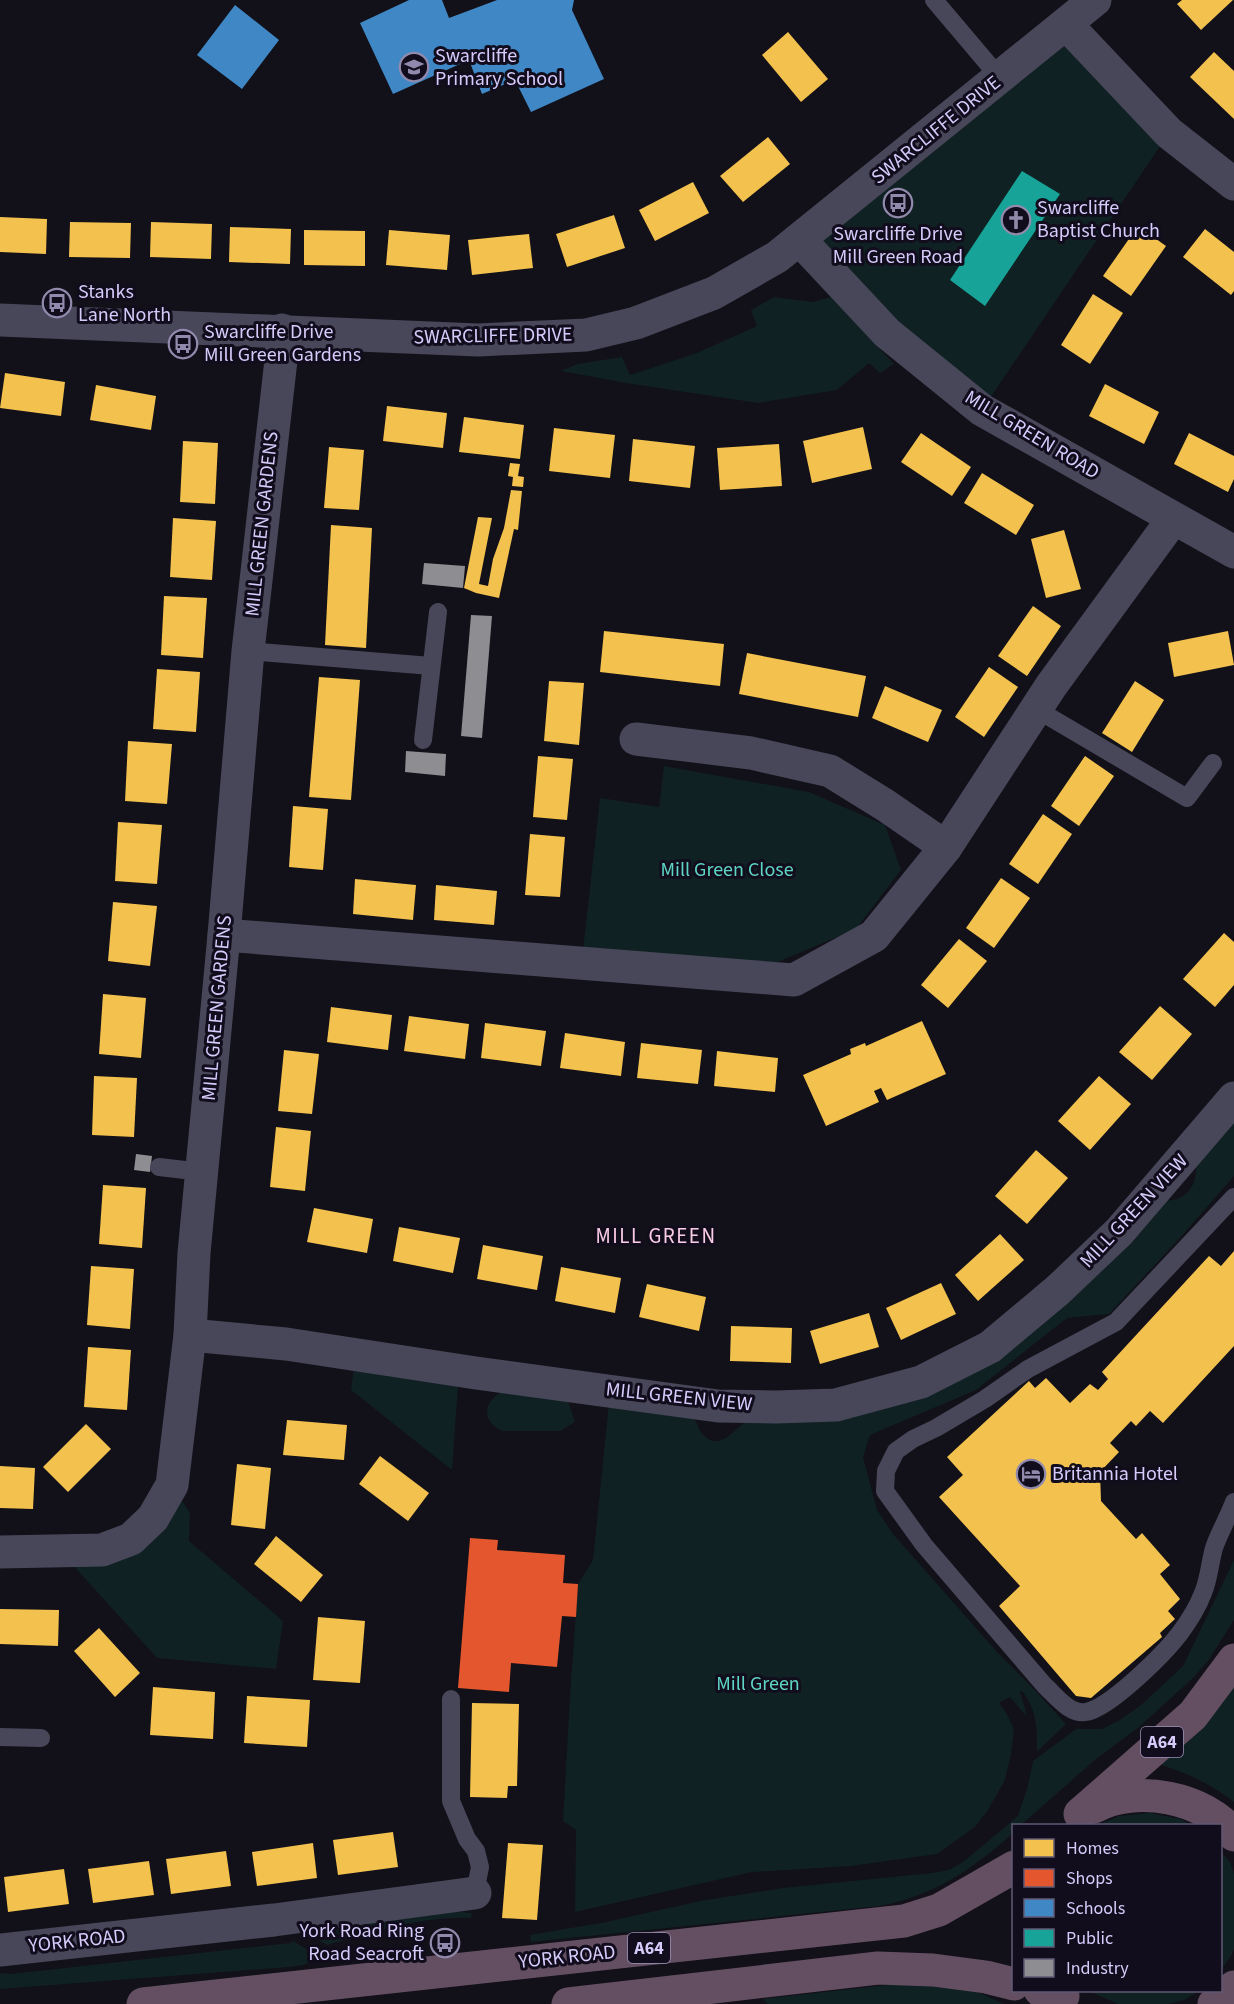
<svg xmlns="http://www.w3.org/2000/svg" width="1234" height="2004" viewBox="0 0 1234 2004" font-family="'Source Sans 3',sans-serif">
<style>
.green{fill:#102123}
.homes{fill:#f2c14e}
.shops{fill:#e4572e}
.schools{fill:#3f88c5}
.public{fill:#17a398}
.industry{fill:#8d8d92}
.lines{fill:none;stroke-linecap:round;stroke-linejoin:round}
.lane{stroke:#484659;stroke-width:18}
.street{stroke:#484659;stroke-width:33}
.highway{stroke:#644f62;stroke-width:33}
.labels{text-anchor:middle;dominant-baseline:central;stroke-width:6;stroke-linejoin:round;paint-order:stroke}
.shield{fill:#110d1c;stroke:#9b92b8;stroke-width:1.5}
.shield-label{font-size:18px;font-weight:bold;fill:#d6cbfb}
.poi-label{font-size:20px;fill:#d6cbfb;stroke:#110d1c;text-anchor:start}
.street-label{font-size:20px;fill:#d6cbfb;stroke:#110d1c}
.park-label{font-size:20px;fill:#5ed5c5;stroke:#110d1c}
.neighbourhood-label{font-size:21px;letter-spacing:1.5px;fill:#fbcde5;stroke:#110d1c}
</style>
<rect width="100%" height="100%" fill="#121018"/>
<!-- green -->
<g class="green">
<path d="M1066,24L1169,133L982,410L800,240Z"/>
<path d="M774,297L813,302L831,297L894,364L880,373L869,363L837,390L758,403L626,383L561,371L577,364L622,357L630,375L697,353L757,326L751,310Z"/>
<path d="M664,766L809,792L885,825L901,870L856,929L773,964L583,950L600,798L659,807Z"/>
<path d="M1234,1114V1176L1179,1239L1109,1314L1067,1318L976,1390L870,1435L863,1457L877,1510L893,1534L998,1653L1031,1686L1066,1724L1037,1752C1037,1728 1037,1710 1022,1691L1020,1692L1025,1708L1026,1716L1010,1697L999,1703L1007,1714L1014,1729L1011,1754L1005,1780L988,1810L975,1827L937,1854L851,1866L752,1872L575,1912L576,1830L563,1821L570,1695L578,1584L593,1560L609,1403L694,1419C698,1423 698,1428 701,1432C718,1454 732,1431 744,1423L913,1395L1159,1200C1184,1204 1200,1186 1195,1161Z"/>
<path d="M354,1367L458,1386L452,1470L351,1390Z"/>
<path d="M501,1392L564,1398L569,1404L575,1422L560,1431H503C481,1422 483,1403 501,1392Z"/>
<path d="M172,1485L190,1513L189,1541L283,1621L276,1669L157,1658L61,1552L102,1550Z"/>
<path d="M1234,1560V1620L1208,1661L1192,1679L1138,1728L1096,1759L1021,1825L1014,1826L1013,1833C973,1869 934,1896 879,1906L531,1942L530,1935L606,1922L705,1900L783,1888L932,1873L949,1870L963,1862L1018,1816L1027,1789L1033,1761L1076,1729H1102L1118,1721L1141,1705L1183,1666Z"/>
<path d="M1234,1687V1802C1209,1783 1184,1771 1154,1763Z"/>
<path d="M1150,1813L1181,1819L1191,1825H1098L1119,1816Z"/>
<path d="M1220,1851L1230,1862L1234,1873V1949L1231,1956L1221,1970Z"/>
<path d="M448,1911L472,1913L471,1918C422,1916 374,1932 327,1945L305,1931Z"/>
<path d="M293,1941L321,1958L304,1965L289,1967L0,1989V1973L11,1974L290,1943Z"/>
<path d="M896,1984L948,1986L977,1992L1004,2004H768L762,1999Z"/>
<path d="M1089,1991H1199L1184,2000L1168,2004H1118Z"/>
</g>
<!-- homes -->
<g class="homes">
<path d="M1182,0H1233L1201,30L1177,4Z"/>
<path d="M788,32L828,79L801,102L762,55Z"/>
<path d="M1214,52L1234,71V119L1190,77Z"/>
<path d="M768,137L790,164L743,202L720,176Z"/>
<path d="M693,182L709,213L655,241L639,210Z"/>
<path d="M614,215L625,248L567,267L556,234Z"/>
<path d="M0,217L47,219L46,254L0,252Z"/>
<path d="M70,222L131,223L130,258L69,257Z"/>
<path d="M151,222L212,224L211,259L150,257Z"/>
<path d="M1138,226L1166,246L1131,296L1103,276Z"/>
<path d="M230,227L291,229L290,264L229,262Z"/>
<path d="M1205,229L1234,252V291L1231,295L1183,257Z"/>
<path d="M304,230L365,231V266L304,265Z"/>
<path d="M389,230L450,235L447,270L386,265Z"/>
<path d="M529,234L533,268L472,275L468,240Z"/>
<path d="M1093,294L1123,313L1090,364L1061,345Z"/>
<path d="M5,373L65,382L61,416L0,408Z"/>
<path d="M1105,384L1159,412L1144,444L1089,416Z"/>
<path d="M96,385L156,396L151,430L90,420Z"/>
<path d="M387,406L447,413L443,448L383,441Z"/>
<path d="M464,417L524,425L520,459L459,452Z"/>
<path d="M863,427L872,469L812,483L803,441Z"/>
<path d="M554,428L615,435L610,478L549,471Z"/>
<path d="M921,433L971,467L952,496L901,462Z"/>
<path d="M1189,433L1234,456V479L1228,492L1174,464Z"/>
<path d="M633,439L695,446L690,488L629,481Z"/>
<path d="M183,441L218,443L215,504L180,502Z"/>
<path d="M779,444L782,486L720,490L717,448Z"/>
<path d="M329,447L364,450L359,510L324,508Z"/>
<path d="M510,463L520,464L518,476L524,477L523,487L512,486L513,477L508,476Z"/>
<path d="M982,473L1034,505L1016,535L964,503Z"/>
<path d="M511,490L522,491L518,530L514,529L499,598L476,593L464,588L478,517L492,518L479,584L488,586L493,559L504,528Z"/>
<path d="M173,518L216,521L212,580L170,577Z"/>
<path d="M331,525L372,528L366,648L325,645Z"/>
<path d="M1064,530L1081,589L1046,598L1031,539Z"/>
<path d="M164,596L207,598L203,658L161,655Z"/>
<path d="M1033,606L1061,626L1027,676L998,656Z"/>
<path d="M604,631L724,644L720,686L600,672Z"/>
<path d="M1228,631L1234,665L1174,677L1168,643Z"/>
<path d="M747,653L866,676L858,717L739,694Z"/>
<path d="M989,667L1018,687L984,737L955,717Z"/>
<path d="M157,669L200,672L196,732L153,729Z"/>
<path d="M319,677L360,680L351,800L309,797Z"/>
<path d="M549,681L584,683L579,745L544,741Z"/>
<path d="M1135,681L1164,700L1132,752L1102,733Z"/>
<path d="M885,686L942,710L928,742L872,718Z"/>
<path d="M128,741L172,744L167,804L125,801Z"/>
<path d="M538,756L573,759L567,820L533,817Z"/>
<path d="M1085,756L1114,776L1079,826L1051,806Z"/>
<path d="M293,806L328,809L323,870L289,867Z"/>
<path d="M1043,814L1072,834L1038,884L1009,864Z"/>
<path d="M118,822L162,825L157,884L115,881Z"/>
<path d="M530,834L565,837L560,897L525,895Z"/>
<path d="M1001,878L1030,898L994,948L966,928Z"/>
<path d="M355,879L416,885L413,920L353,914Z"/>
<path d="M436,885L497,891L494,925L434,920Z"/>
<path d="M113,902L157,906L150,966L108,961Z"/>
<path d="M1224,933L1234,942V985L1215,1007L1183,979Z"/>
<path d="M959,939L987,961L948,1008L921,985Z"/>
<path d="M103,994L146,998L141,1058L99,1054Z"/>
<path d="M1160,1006L1192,1034L1152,1080L1119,1052Z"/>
<path d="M331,1007L392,1015L388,1050L327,1042Z"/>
<path d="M409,1016L469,1024L465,1059L404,1051Z"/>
<path d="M922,1021L946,1074L887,1100L881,1088L874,1091L879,1102L826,1126L803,1075L851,1054L850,1049L865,1043L866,1046Z"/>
<path d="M485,1023L546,1031L541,1066L481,1058Z"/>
<path d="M565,1033L625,1042L621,1076L560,1068Z"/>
<path d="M641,1043L702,1050L698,1084L637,1078Z"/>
<path d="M284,1050L319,1054L312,1114L278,1111Z"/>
<path d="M717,1051L778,1058L775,1092L714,1086Z"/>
<path d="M94,1076L137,1078L134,1137L92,1135Z"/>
<path d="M1099,1076L1131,1104L1090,1150L1058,1121Z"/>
<path d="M276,1127L311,1131L305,1191L270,1187Z"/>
<path d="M1036,1150L1068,1178L1027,1224L995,1196Z"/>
<path d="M103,1185L146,1188L142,1248L99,1244Z"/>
<path d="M314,1208L373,1219L367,1253L307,1242Z"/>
<path d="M399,1227L460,1238L453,1273L393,1261Z"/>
<path d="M1000,1234L1024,1260L978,1301L955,1275Z"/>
<path d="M483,1245L543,1256L537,1290L477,1279Z"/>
<path d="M1234,1251V1346L1163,1423L1150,1411L1136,1426L1131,1421L1110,1443L1119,1452L1100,1472L1101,1501L1136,1539L1142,1533L1170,1565L1160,1574L1180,1599L1168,1611L1175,1619L1160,1633L1162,1637L1091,1698L1076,1696L999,1606L1020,1586L939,1497L963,1475L947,1457L1029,1381L1035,1388L1046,1378L1070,1403L1090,1384L1098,1390L1108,1379L1102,1372L1209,1256L1221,1266Z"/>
<path d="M91,1266L134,1269L130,1329L87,1325Z"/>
<path d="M561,1267L621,1278L615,1313L555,1301Z"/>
<path d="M941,1283L956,1314L901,1340L886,1308Z"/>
<path d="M647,1284L706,1297L699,1331L639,1317Z"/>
<path d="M869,1313L879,1347L820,1364L810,1331Z"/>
<path d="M731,1326L792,1328L791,1363L730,1361Z"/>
<path d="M88,1347L131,1350L127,1410L84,1407Z"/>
<path d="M287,1420L347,1425L344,1460L283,1455Z"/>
<path d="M86,1424L111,1449L68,1492L43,1467Z"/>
<path d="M380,1456L429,1493L408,1521L359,1484Z"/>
<path d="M237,1464L271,1468L265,1529L231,1525Z"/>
<path d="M0,1466L35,1468L33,1509L0,1508Z"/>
<path d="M276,1536L323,1575L301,1602L254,1564Z"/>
<path d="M0,1609L59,1610L58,1646L0,1644Z"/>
<path d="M318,1617L365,1621L360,1683L313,1680Z"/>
<path d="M99,1628L140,1673L115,1697L74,1651Z"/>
<path d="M153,1687L215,1692L213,1739L150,1735Z"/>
<path d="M247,1696L310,1700L307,1747L244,1743Z"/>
<path d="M472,1703L519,1704L517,1786H508L507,1798L470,1797Z"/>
<path d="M393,1832L398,1867L338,1875L333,1840Z"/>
<path d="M313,1843L317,1878L257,1886L252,1852Z"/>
<path d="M508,1843L543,1845L537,1920L502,1918Z"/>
<path d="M226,1851L231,1886L171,1894L166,1859Z"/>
<path d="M149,1861L154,1895L93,1903L88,1869Z"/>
<path d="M64,1869L69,1904L8,1912L4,1877Z"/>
</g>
<!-- shops -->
<path class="shops" d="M470,1538L498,1540L497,1550L565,1555L563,1583L578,1584L576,1617L562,1616L557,1667L511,1663L509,1692L458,1688Z"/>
<!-- schools -->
<g class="schools">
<path d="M409,0H442L449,18L497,0H574L572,10L604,79L531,112L515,80L482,94L469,60L393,94L360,23Z"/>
<path d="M235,5L279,40L242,89L197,55Z"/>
</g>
<!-- public -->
<path class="public" d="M1022,171L1060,194L985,306L950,280Z"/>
<!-- industry -->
<g class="industry">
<path d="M424,563L465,566L463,588L422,584Z"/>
<path d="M471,615L492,616L482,738L461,736Z"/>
<path d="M406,751L446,754L445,776L405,772Z"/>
<path d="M136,1154L152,1156L150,1172L134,1170Z"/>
</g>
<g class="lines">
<!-- lane -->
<g class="lane">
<path d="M934,0L1000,78"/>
<path d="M248,651L431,666"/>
<path d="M1036,709L1187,798L1213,763"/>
<path d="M423,740L438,612"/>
<path d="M159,1167L202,1172"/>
<path d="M1234,1197L1116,1322L1028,1369L985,1399L936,1428L913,1439L896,1451L886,1471L885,1491L924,1545L1045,1686C1056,1696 1070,1715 1086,1712C1110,1708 1165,1653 1180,1633C1189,1621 1198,1606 1203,1593C1209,1579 1210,1562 1214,1548C1219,1533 1228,1518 1234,1502"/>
<path d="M451,1699V1801L467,1839L476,1851L480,1867L475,1893"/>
<path d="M0,1737L41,1738"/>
</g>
<!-- street -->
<g class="street">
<path d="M1066,24L1169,133L1234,184"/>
<path d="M800,240L887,333L982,410L1234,552"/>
<path d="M0,320L478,340L586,335L636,323L714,293L777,257L1095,0"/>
<path d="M636,739L751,753L830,771L885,805L946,847"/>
<path d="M224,935L794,980L874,936L946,847L1051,686L1173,519"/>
<path d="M190,1335L286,1344L476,1373L718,1406L776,1407L836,1405L921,1382L990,1347L1058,1290L1119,1232L1234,1098"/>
<path d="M0,1552L102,1550L131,1539L153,1518L172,1485L190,1335L194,1253L224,935L248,651L281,360L282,330"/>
<path d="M0,1950L274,1920L475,1893"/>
</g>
<!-- highway -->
<g class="highway">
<path d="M1094,1807C1136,1784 1205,1797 1234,1835"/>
<path d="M1080,1814L1193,1715L1234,1660"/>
<path d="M1040,1990L1063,1996"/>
<path d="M143,2004L904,1921L939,1910L1014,1867"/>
<path d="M568,2004L878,1968L933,1970L986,1977L1014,1984"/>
<path d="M1214,2004L1234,1987"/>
</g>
</g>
<!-- icons -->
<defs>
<g id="school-ring" transform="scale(1.5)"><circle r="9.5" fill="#110d1c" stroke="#918aac" stroke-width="1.5"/><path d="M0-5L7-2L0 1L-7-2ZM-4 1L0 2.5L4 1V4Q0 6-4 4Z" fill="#918aac"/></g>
<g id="bus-ring" transform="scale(1.5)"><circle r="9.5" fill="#110d1c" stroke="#918aac" stroke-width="1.5"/><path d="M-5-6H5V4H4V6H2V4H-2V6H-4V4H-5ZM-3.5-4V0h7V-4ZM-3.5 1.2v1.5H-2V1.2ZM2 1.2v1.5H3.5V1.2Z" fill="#918aac"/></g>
<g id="church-ring" transform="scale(1.5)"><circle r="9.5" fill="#110d1c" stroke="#918aac" stroke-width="1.5"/><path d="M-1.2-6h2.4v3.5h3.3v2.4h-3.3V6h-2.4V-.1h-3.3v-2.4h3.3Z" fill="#918aac"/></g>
<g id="hotel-ring" transform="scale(1.5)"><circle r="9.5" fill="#110d1c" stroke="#918aac" stroke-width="1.5"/><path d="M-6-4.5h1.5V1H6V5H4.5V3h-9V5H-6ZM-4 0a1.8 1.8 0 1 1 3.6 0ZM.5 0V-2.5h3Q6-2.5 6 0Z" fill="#918aac"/></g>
</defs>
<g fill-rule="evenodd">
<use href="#school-ring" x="414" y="67"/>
<use href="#bus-ring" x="898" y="203"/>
<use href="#church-ring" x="1016" y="220"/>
<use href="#bus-ring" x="57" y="303"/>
<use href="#bus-ring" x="183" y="344"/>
<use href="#hotel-ring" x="1031" y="1474"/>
<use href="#bus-ring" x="445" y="1943"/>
</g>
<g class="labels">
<!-- shield labels -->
<g class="shield">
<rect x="1141" y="1727" width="42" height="30" rx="4.5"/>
<rect x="628" y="1933" width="42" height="30" rx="4.5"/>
</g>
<g class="shield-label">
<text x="1162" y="1742">A64</text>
<text x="649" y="1948">A64</text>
</g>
<!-- poi labels -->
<g class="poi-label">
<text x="435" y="56">Swarcliffe<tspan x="435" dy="23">Primary School</tspan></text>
<text x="1037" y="208">Swarcliffe<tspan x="1037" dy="23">Baptist Church</tspan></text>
<text x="898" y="234" text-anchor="middle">Swarcliffe Drive<tspan x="898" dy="23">Mill Green Road</tspan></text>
<text x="78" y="292">Stanks<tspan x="78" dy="23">Lane North</tspan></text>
<text x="204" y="332">Swarcliffe Drive<tspan x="204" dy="23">Mill Green Gardens</tspan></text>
<text x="1052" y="1474">Britannia Hotel</text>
<text x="424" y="1931" text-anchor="end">York Road Ring<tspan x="424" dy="23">Road Seacroft</tspan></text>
</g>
<!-- street labels -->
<g class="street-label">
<text transform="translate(936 130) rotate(-39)">SWARCLIFFE DRIVE</text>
<text transform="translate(493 336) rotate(-1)">SWARCLIFFE DRIVE</text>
<text transform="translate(1032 435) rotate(31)">MILL GREEN ROAD</text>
<text transform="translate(262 524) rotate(-84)">MILL GREEN GARDENS</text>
<text transform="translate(217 1008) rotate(-85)">MILL GREEN GARDENS</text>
<text transform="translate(1134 1211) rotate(-47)">MILL GREEN VIEW</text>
<text transform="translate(679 1397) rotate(6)">MILL GREEN VIEW</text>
<text transform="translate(77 1941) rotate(-6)">YORK ROAD</text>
<text transform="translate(567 1957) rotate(-6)">YORK ROAD</text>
</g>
<!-- park labels -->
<g class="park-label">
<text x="727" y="870">Mill Green Close</text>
<text x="758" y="1684">Mill Green</text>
</g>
<!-- neighbourhood labels -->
<g class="neighbourhood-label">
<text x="656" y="1236">MILL GREEN</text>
</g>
</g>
<!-- legend -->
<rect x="1012" y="1824" width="210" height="168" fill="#110d1c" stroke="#605975" stroke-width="1.5"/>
<rect x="1024" y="1839" width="30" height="18" fill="#f2c14e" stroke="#605975" stroke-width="1.5"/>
<text x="1066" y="1854" font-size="18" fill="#d6cbfb">Homes</text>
<rect x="1024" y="1869" width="30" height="18" fill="#e4572e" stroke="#605975" stroke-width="1.5"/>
<text x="1066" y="1884" font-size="18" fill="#d6cbfb">Shops</text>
<rect x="1024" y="1899" width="30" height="18" fill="#3f88c5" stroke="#605975" stroke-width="1.5"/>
<text x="1066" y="1914" font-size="18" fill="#d6cbfb">Schools</text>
<rect x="1024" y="1929" width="30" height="18" fill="#17a398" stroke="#605975" stroke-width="1.5"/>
<text x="1066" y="1944" font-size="18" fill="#d6cbfb">Public</text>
<rect x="1024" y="1959" width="30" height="18" fill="#8d8d92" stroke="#605975" stroke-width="1.5"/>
<text x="1066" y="1974" font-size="18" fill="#d6cbfb">Industry</text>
</svg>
